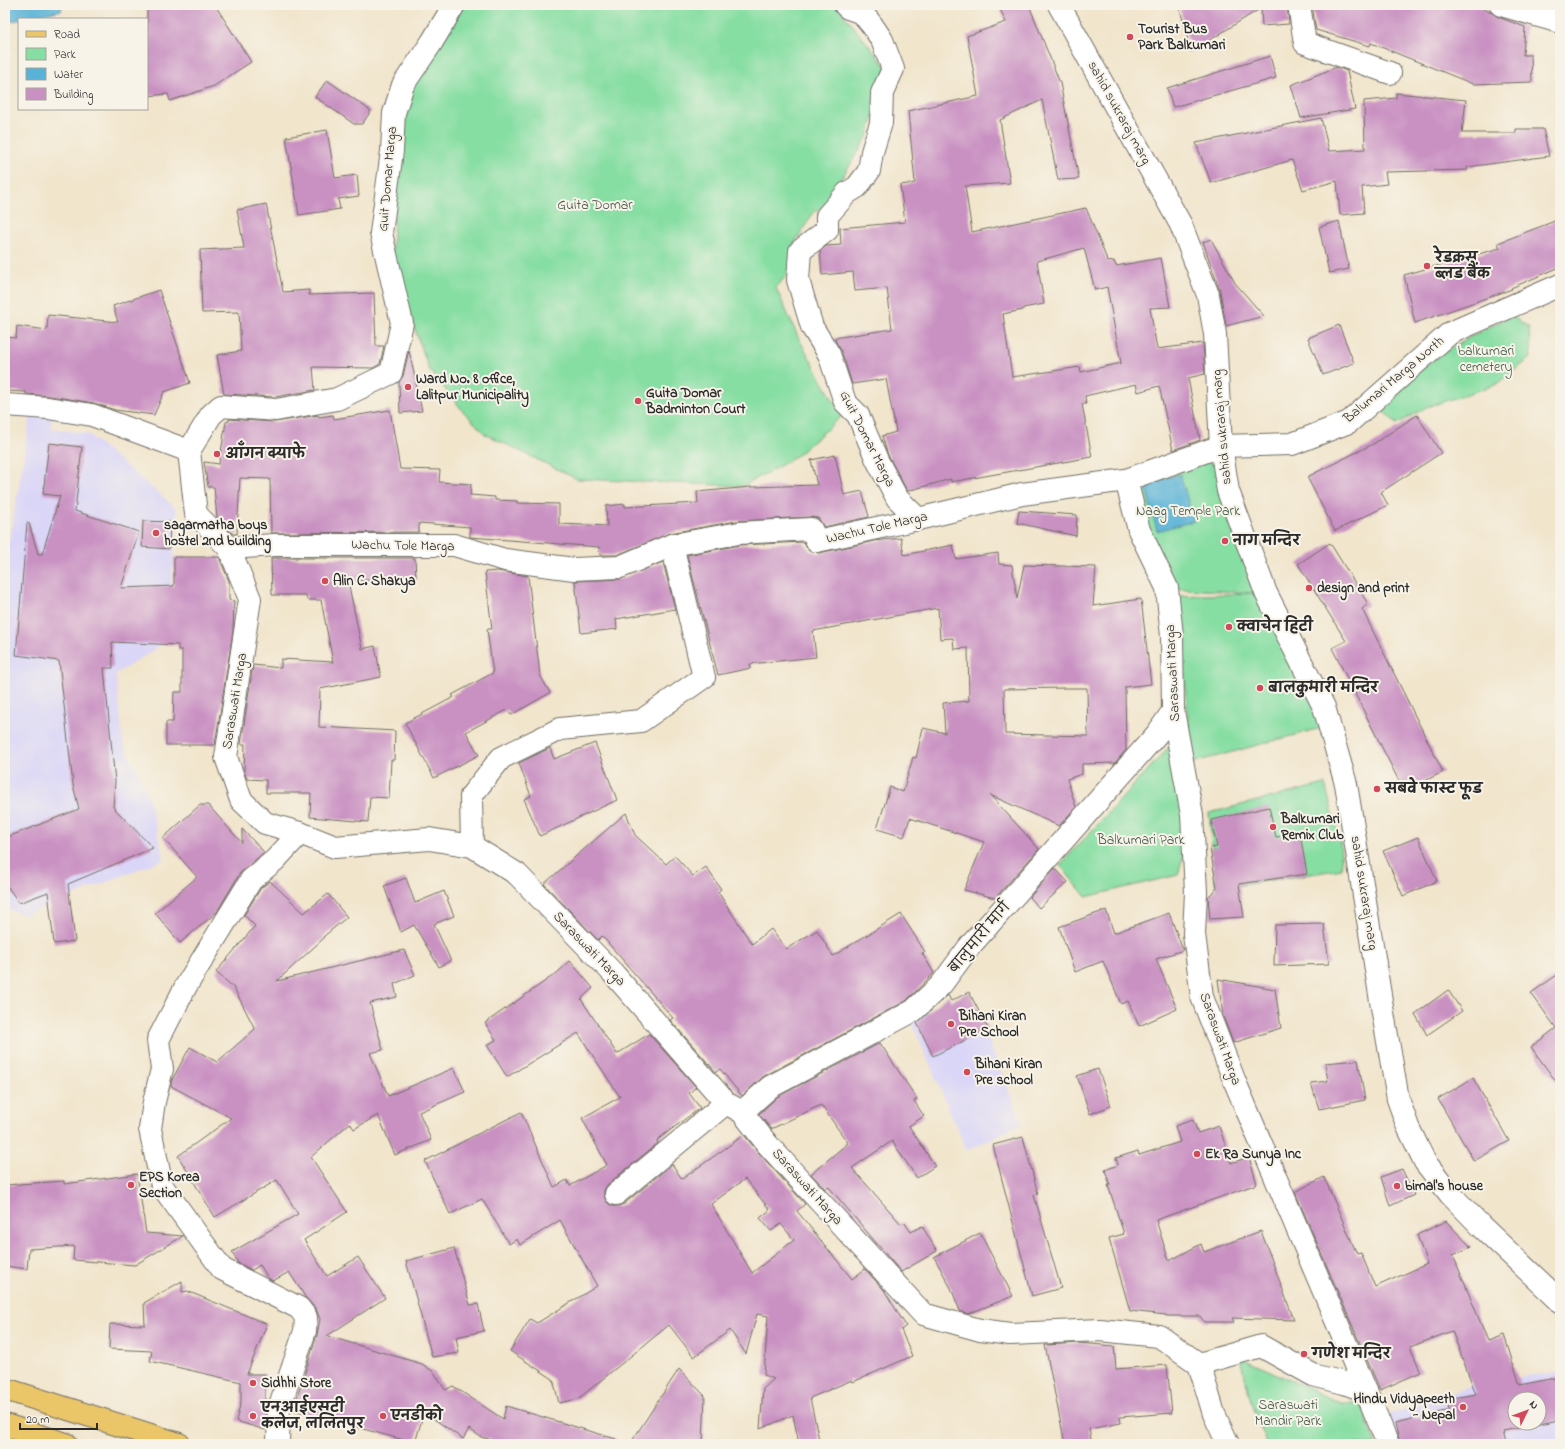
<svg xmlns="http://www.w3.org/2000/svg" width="1565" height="1449" viewBox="0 0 1565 1449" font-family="'Indie Flower','Playpen Sans Deva',sans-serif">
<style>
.built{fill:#dad6f7;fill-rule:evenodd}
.green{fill:#86dea3;stroke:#588467}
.water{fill:#59b2d7;stroke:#426e81}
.building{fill:#c991c2;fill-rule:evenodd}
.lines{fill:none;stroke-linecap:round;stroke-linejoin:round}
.minor-casing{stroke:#706c63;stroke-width:24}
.primary-casing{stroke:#706c63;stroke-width:24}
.trunk-casing{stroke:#706c63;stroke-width:24}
.minor{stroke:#fff;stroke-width:22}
.primary{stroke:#eac669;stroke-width:22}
.trunk{stroke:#eac669;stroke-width:22}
.poi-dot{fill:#d1495b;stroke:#f7f3e8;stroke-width:1.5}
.labels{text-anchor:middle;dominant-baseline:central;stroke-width:4;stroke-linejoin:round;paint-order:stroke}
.poi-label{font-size:14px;font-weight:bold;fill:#2b2b2b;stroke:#f7f3e8;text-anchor:start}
.street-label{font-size:14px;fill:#2b2b2b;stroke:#f7f3e8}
.park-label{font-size:14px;fill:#425849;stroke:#f7f3e8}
</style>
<rect width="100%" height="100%" fill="#f7f3e8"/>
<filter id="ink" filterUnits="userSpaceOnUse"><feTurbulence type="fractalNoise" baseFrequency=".025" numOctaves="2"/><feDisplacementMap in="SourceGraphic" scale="8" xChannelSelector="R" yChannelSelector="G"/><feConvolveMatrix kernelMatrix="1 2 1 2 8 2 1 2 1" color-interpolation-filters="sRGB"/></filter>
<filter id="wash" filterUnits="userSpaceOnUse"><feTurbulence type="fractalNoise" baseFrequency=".012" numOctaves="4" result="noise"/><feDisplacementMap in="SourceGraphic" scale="16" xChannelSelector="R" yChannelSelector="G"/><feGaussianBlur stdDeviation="0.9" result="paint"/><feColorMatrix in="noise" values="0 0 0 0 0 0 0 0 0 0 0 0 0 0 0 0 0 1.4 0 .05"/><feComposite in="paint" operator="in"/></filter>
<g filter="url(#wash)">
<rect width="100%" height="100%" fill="#f1e5cc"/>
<!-- built -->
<g class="built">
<path d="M31,413L53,416L50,428L88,434L177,509L167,641L116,674L123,743L147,792L164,859L25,915L5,908V542L9,543Z"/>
<path d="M969,992L1022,1123L967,1151L911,1021Z"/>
<path d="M1560,1371V1444H1395L1388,1415L1478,1384ZM1515,1399H1539V1423H1515Z"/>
</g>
<!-- green -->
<g class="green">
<path d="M462,5H836L887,68L868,136L824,206L813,213L791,249L794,266L776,288L799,339L842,416L794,458L743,486L577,479L485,434L463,411L429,369L391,262L402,104Z"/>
<path d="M1511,316L1529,327L1531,358L1495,385L1427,407L1397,424L1380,408C1392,396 1403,384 1416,373C1444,349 1479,332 1511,316Z"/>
<path d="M1216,448L1332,725L1192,763L1177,596L1255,593L1167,588L1127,483Z"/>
<path d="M1171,745L1185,814L1184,852L1178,875L1086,897L1060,865Z"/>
<path d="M1325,784L1340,841L1342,869L1216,889L1209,813Z"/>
<path d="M1240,1357L1340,1403H1361L1376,1444H1266L1252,1406Z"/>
</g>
<!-- water -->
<g class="water">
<path d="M5,5H61L62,10L5,23Z"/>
<path d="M1180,474L1194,521L1157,531L1145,484Z"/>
</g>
<g id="blocks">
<!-- building -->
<g class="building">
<path d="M147,5H215L251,62L214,86L170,101L168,94L147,96Z"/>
<path d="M998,5H1029L1060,83L1079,179L1058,180L1042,100L1000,120L1010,183L965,186L972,232L1086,208L1108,262L1114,261L1116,266L1161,258L1170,307L1150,308L1157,349L1203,343L1205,374L1188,378L1200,440L1173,450L1159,386L1138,392L1136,384L1085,396L1086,404H1082L1092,457L951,482V479L907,491L888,455L882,436L896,432L886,379L852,384L841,350L834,338L892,329L887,288L855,291L853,272L822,275L820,251L826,246L841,245L840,228L905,222L900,185L915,183L908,111L978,96L967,36L1006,22ZM1084,248L1095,290L1107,287L1121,363L1081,372L1080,367L1012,377L1003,314L1023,310V308L1044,304L1037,261Z"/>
<path d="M1179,5H1287L1289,24L1262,26L1261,8L1191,52Z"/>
<path d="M1312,5H1475L1491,12L1498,17L1525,27L1523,55H1531L1532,82L1473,84L1371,43L1370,46L1316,30Z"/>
<path d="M1270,56L1276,78L1173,107L1167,88Z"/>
<path d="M1337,67L1347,71L1355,109L1301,118L1291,85Z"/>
<path d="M327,80L371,111L362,124H354L315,97Z"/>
<path d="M1396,93L1466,100L1462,133H1516V129H1543L1549,156L1467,167L1468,170L1385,172L1387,184L1362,187L1364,213L1340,215L1337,181L1303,190L1292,160L1211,183L1196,143L1321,118L1329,151L1365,149L1364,101L1396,98Z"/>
<path d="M327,130L335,178L357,175L359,196L338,199L340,209L299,215L286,137Z"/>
<path d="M266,204L283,292L309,290V295L374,293L376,346H384L380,364L373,368L313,367L315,390L275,397L224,394L217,355L241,351L239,312L202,313L200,250L244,248L237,210Z"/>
<path d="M1560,219V267L1511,288L1512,289L1415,323L1404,275L1500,248L1498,243Z"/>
<path d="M1339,221L1349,269L1329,273L1319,227Z"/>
<path d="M1211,239L1235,283L1264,316L1226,326L1220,291L1203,242Z"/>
<path d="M159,290L190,383L164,392L154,415L115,410L94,403L50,396L26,394V392L5,391V337L16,338L17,326L47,330L48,315L118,322L113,306Z"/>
<path d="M1339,325L1354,363L1323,375L1308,338Z"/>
<path d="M409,350L422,411L400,413L399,382L403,376Z"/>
<path d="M390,410L400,469L440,470L439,482L471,484L470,495L495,497V500L517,501V503L559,504V524L607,526L606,506L625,504V507L698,503L697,492L751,487L817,485L811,460L835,455L844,495L862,491L869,517L824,527L818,518L810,517L737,521L670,533L617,555H600L599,547L470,537V527L419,523V532L271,533L270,479L240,478L237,534H233L217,518L214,487H208L204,462L219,464L226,422L229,421V419L275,422L318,415L319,417L333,415L334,419Z"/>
<path d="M1417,415L1441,453L1381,492L1388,505L1335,531L1307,477L1373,444Z"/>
<path d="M49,443L82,447L75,511L139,532L121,588L174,586V557H219L229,581V600L234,601L233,631L215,745H166V722H173L174,692H182V650H178V645L112,642L113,668H104L115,782L113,807L153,848L68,884L75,941L54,944L48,892L19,903L5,883V838L79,809L73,785L59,661L16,655L27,523H29L38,554H42L60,496L43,494Z"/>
<path d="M1019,511L1077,515L1076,536L1017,523Z"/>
<path d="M143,521L170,522L169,549L142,547Z"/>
<path d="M901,538L904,555L953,545L956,559L998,553L999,564L1012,565L1017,599L1024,565L1096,567L1093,606L1141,599L1151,684L1125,687L1126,750L1115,763L1082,764V774L1067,779L1076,807L1059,826L990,795L1039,849L995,898L964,890L984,842L910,818L904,837L877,829L890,787L903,792L913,757L916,758L923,728L945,733L943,703L969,701L968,648L954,649L953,638L940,639L938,608L813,631L816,657L750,664L751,668L718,675L687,555L740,545L803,542L810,551L819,553L874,541ZM1065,688H1087L1088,736L1005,734L1004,689Z"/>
<path d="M1330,543L1368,604L1362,609L1443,772L1404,791L1332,648L1346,641L1298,564Z"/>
<path d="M271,558H415L416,578L348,581L362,649L375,646L381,677L320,689L319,727L395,731L394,760H391L389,798L370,797L368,822L310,817L311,793H266V780L247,779L244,771L245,744H241L253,665L281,668V659L333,662L321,600H307L306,595H272Z"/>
<path d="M663,562L675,609L616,619L617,629L581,633L575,581L621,579Z"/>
<path d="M498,571L528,576L540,675L550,693L511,715L507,710L466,732L479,755L434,778L405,723L454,697L452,695L493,673L487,629H492L485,572Z"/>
<path d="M595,743L617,800L540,836L524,799L531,796L519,763L550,748L554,759Z"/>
<path d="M200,805H208L242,843V829L264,852L240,873L217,912L180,943L155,913L197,877L163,838Z"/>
<path d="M1269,807L1276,837L1300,834L1307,874L1239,884L1244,917L1210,919L1208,897L1217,888L1210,848L1217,847L1211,820Z"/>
<path d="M626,813L635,835L666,864L675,856L693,876L706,867L721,889L718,892L752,944L771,929L786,949L817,930L833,956L901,914L925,952L922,953L934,973L906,1001L764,1076L742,1096L720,1069L716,1072L670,1020L673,1018L602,936L598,940L544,884Z"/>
<path d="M1418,837L1437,881L1403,896L1383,851Z"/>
<path d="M1055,868L1068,882L1039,908L1030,897Z"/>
<path d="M406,878L415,903L444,891L454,916L434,924L451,961L439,967L414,925L401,932L384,886Z"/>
<path d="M270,881L304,913L328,894L347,917L323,937L324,938L277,981L404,950L415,975L394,984L397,997L370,1003L383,1050L370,1053L388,1096L454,1068L465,1092L419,1112L431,1140L395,1155L378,1115L354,1129L350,1123L311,1157L347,1212L304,1240L327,1276L358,1257L385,1298L327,1336L422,1364L434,1372L445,1390L453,1386L503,1419L506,1406L616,1439L615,1444H506L481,1437L469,1429L463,1439L424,1412L415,1443L293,1410L317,1335L320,1319L316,1309L306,1298L289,1272L273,1281L268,1278L260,1265L252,1270L238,1263L232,1252L298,1214L277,1180L215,1217L178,1156L231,1118L171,1086L172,1080L190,1047L217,1062L255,1029L234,988L216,972L255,926L244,915L261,888Z"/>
<path d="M1106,910L1114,933L1169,913L1183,950L1156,959L1177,1009L1139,1026L1128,1001L1121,1004L1103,961L1075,972L1059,927Z"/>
<path d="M1324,924L1329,964L1274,966L1275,925Z"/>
<path d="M570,961L593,988L581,999L617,1054L649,1034L696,1087L689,1093L700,1108L657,1140L658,1143L608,1184L604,1189V1196L607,1202L612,1206H618L624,1204L672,1164L682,1179L744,1135L759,1153L805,1204L797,1211L852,1279L865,1269L884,1290L906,1326L901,1330L912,1356L853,1382L852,1380L810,1398L820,1444H799L793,1415L760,1429L763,1389L774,1379L764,1375L768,1316L757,1314L746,1354L730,1330L694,1357L669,1325L578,1399L559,1403L553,1379L510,1351L530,1319L537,1323L597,1286L560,1220L520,1245L517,1239L509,1244L482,1199L450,1214L425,1161L521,1112L554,1187L567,1180L570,1186L607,1165L582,1118L620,1097L578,1033L507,1077L487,1045L496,1040L485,1023L557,973ZM745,1179L770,1210L760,1218L771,1231L781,1224L794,1240L752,1273L711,1204Z"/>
<path d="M1560,973V1087L1531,1047L1556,1028L1531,993Z"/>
<path d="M1218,979L1275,989L1281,1028L1233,1043L1223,1016Z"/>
<path d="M1448,990L1462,1011L1427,1035L1415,1014Z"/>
<path d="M969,992L988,1029L933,1056L917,1023L948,995L951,1001Z"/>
<path d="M880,1043L917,1099L914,1101L924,1116L909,1126L935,1166L917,1178L892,1141L852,1168L901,1224L904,1222L911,1232L922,1226L937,1251L901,1272L828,1186L825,1189L811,1174L848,1143L821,1105L771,1129L759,1114L777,1097Z"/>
<path d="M1358,1060L1365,1100L1319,1109L1311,1083L1328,1081L1325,1063Z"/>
<path d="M1098,1069L1111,1106L1090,1114L1077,1076Z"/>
<path d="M1473,1078L1509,1141L1474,1161L1438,1099Z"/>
<path d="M1193,1120L1198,1133L1219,1126L1231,1163L1249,1157L1257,1184L1156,1220L1169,1261L1201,1244L1204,1252L1261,1231L1294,1320L1232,1318L1234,1322H1204L1200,1316H1166V1315L1130,1311L1109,1238L1124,1234L1108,1185H1110L1105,1170L1118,1165L1116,1158L1138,1151L1139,1155L1180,1142L1175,1126Z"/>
<path d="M1023,1137L1038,1194L1034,1195L1061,1288L1032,1296L993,1145Z"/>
<path d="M1402,1169L1414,1195L1390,1206L1381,1177Z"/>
<path d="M137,1174L146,1233L183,1236L135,1265L73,1260L74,1246L29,1249L27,1269L5,1266V1185L64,1181V1184Z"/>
<path d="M1324,1177L1357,1254L1361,1253L1375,1287L1427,1264L1417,1235L1446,1221L1471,1247L1453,1255L1488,1341L1504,1335L1520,1385L1560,1377V1420L1503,1431L1506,1444H1400L1395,1423L1449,1410L1447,1399L1476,1394L1452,1331L1410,1347L1421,1372L1380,1390L1295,1192ZM1515,1399H1539V1423H1515Z"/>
<path d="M980,1233L1013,1296L968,1314L960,1311L951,1288L934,1257Z"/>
<path d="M454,1248L470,1305L478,1304L484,1331L456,1337L459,1353L432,1357L406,1261Z"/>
<path d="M182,1281V1292L187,1291L267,1324L247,1374H265V1430L236,1421L241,1401V1382L150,1361L152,1351L109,1349L110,1324L145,1325L144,1303Z"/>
<path d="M1079,1343L1114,1346L1116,1369L1167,1365L1172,1413L1120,1417L1121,1423L1089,1429L1092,1444H1065L1045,1345Z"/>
<path d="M679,1369L705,1396L703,1444H630Z"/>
</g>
</g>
</g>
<g filter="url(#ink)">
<use href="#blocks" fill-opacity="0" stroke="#706c63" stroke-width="1"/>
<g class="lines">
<!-- minor casing -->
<g class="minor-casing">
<g id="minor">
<path d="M845,5L848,8L862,13L872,25L882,40L893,69L882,93L881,123L872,152L869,171L857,187L847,193L827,216V230L800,251L798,280L812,327L829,354L845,402L858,415L877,460L897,498L918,519"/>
<path d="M1059,5L1181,225L1208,295L1215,334L1221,446L1228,491L1266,593L1324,707L1346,784L1382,1007L1398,1099L1408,1127L1425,1162L1450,1194L1481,1226L1560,1301"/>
<path d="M1299,5L1305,43L1390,73"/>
<path d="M1501,5L1560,22"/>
<path d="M5,405L48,408L92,415L189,451L196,514L229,548L250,599L226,757L241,800L265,823L300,833L335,847L429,839L472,846L517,874L612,972L726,1103L742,1112L768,1145L923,1314L980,1330L1010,1334L1100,1330L1159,1336L1199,1364L1261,1346L1313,1375L1344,1383L1366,1391L1388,1444"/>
<path d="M189,451L211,415L221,406L276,410L337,399L391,373L402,323L381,233L392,151L394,113L403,85L432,42L454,5"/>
<path d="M1126,480L1139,530L1167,588L1172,636L1173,711L1192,815L1196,892L1194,934L1202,997L1235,1082L1366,1391"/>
<path d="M229,548L274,545H454L505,560L574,569L620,567L672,545L739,533L811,529L817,541L918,519L1022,494L1126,480L1221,446L1292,444L1349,422L1450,333L1560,285"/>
<path d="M472,846L471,796L501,758L560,729L641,721L704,677L672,545"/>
<path d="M742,1112L770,1087L913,1011L941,985L969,947L1157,734L1173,711"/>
<path d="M616,1194L726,1103"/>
<path d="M1199,1364L1214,1414L1228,1444"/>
<path d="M278,1444L279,1408L305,1331L306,1317L299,1308L222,1269L162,1186L150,1129L154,1102L162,1069L158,1040L186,986L251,880L275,860L300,833"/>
</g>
</g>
<!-- primary casing -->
<g class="primary-casing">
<path id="primary" d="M5,1389L179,1444"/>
</g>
<!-- trunk casing -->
<g class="trunk-casing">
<path id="trunk" d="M5,1425L66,1444"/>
</g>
<!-- minor -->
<use href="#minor" class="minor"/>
<!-- primary -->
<use href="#primary" class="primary"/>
<!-- trunk -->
<use href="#trunk" class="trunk"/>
</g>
</g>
<!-- markers -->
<g class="poi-dot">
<circle cx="1130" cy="37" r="4"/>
<circle cx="1427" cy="266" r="4"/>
<circle cx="408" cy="387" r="4"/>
<circle cx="638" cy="401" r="4"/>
<circle cx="217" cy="454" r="4"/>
<circle cx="156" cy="533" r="4"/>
<circle cx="1225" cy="541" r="4"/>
<circle cx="325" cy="581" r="4"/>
<circle cx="1309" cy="588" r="4"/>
<circle cx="1229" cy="627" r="4"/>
<circle cx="1260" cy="688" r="4"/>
<circle cx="1377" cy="789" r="4"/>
<circle cx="1273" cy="827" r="4"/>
<circle cx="951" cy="1024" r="4"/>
<circle cx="967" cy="1072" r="4"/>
<circle cx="1197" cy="1154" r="4"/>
<circle cx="131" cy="1185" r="4"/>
<circle cx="1397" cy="1186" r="4"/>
<circle cx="1304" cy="1354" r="4"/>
<circle cx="253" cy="1383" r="4"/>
<circle cx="1463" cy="1407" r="4"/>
<circle cx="253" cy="1416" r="4"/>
<circle cx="383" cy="1416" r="4"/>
</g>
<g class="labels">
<!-- poi labels -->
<g class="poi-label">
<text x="1138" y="29">Tourist Bus<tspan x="1138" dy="16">Park Balkumari</tspan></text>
<text x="1435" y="258">रेडक्रस<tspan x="1435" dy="16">ब्लड बैंक</tspan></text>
<text x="416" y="379">Ward No. 8 office,<tspan x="416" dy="16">Lalitpur Municipality</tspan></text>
<text x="646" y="393">Guita Domar<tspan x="646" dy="16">Badminton Court</tspan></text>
<text x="225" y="454">आँगन क्याफे</text>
<text x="164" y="525">sagarmatha boys<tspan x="164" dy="16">hostel 2nd building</tspan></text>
<text x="1233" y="541">नाग मन्दिर</text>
<text x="333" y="581">Alin C. Shakya</text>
<text x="1317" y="588">design and print</text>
<text x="1237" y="627">क्वाचेन हिटी</text>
<text x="1268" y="688">बालकुमारी मन्दिर</text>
<text x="1385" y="789">सबवे फास्ट फूड</text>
<text x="1281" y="819">Balkumari<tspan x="1281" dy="16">Remix Club</tspan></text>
<text x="959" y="1016">Bihani Kiran<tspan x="959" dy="16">Pre School</tspan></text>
<text x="975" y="1064">Bihani Kiran<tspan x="975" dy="16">Pre school</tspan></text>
<text x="1205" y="1154">Ek Ra Sunya Inc</text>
<text x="139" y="1177">EPS Korea<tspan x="139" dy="16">Section</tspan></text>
<text x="1405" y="1186">bimal's house</text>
<text x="1312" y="1354">गणेश मन्दिर</text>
<text x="261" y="1383">Sidhhi Store</text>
<text x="1455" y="1399" text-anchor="end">Hindu Vidyapeeth<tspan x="1455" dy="16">- Nepal</tspan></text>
<text x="261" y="1408">एनआईएसटी<tspan x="261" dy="16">कलेज, ललितपुर</tspan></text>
<text x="391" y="1416">एनडीको</text>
</g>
<!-- street labels -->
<g class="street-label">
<text transform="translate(1119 113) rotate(61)">sahid sukraraj marg</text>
<text transform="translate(388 179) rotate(-85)">Guit Domar Marga</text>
<text transform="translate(1394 380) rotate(-40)">Balumari Marga North</text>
<text transform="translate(1222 427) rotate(-95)">sahid sukraraj marg</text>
<text transform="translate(867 439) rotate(63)">Guit Domar Marga</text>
<text transform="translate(877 528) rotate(-13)">Wachu Tole Marga</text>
<text transform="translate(403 546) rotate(1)">Wachu Tole Marga</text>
<text transform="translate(1173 673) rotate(-93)">Saraswati Marga</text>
<text transform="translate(235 701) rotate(-81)">Saraswati Marga</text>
<text transform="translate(1364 893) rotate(81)">sahid sukraraj marg</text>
<text transform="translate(980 938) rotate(-50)">बालुमारी मार्ग</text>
<text transform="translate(589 949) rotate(46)">Saraswati Marga</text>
<text transform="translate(1220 1039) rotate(70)">Saraswati Marga</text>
<text transform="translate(807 1187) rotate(48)">Saraswati Marga</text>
</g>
<!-- park labels -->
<g class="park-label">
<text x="595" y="205">Guita Domar</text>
<text x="1486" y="351">balkumari<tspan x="1486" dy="16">cemetery</tspan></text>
<text x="1188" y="511">Naag Temple Park</text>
<text x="1141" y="840">Balkumari Park</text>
<text x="1288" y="1405">Saraswati<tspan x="1288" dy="16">Mandir Park</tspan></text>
</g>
</g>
<!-- margin -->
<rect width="1565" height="1449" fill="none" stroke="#f7f3e8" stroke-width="20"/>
<!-- legend -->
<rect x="18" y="18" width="130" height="92" fill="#f7f3e8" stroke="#a5a39c"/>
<rect x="26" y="31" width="20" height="6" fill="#eac669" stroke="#a5a39c"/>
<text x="54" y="38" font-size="12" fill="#2b2b2b">Road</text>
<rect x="26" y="48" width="20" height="12" fill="#86dea3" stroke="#a5a39c"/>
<text x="54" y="58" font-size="12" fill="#2b2b2b">Park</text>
<rect x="26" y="68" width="20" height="12" fill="#59b2d7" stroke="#a5a39c"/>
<text x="54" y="78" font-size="12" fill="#2b2b2b">Water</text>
<rect x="26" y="88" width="20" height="12" fill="#c991c2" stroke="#a5a39c"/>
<text x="54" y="98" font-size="12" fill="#2b2b2b">Building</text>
<!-- north arrow -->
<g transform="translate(1527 1411) rotate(48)"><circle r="19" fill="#f7f3e8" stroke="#a5a39c"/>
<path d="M0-3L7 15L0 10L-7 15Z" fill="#d1495b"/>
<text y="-6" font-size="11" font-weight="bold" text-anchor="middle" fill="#2b2b2b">N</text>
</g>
<!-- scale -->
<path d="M20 1423v6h77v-6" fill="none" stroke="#2b2b2b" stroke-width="2"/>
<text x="26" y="1423" font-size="12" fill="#2b2b2b" stroke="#f7f3e8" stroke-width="3" paint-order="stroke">20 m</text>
</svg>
